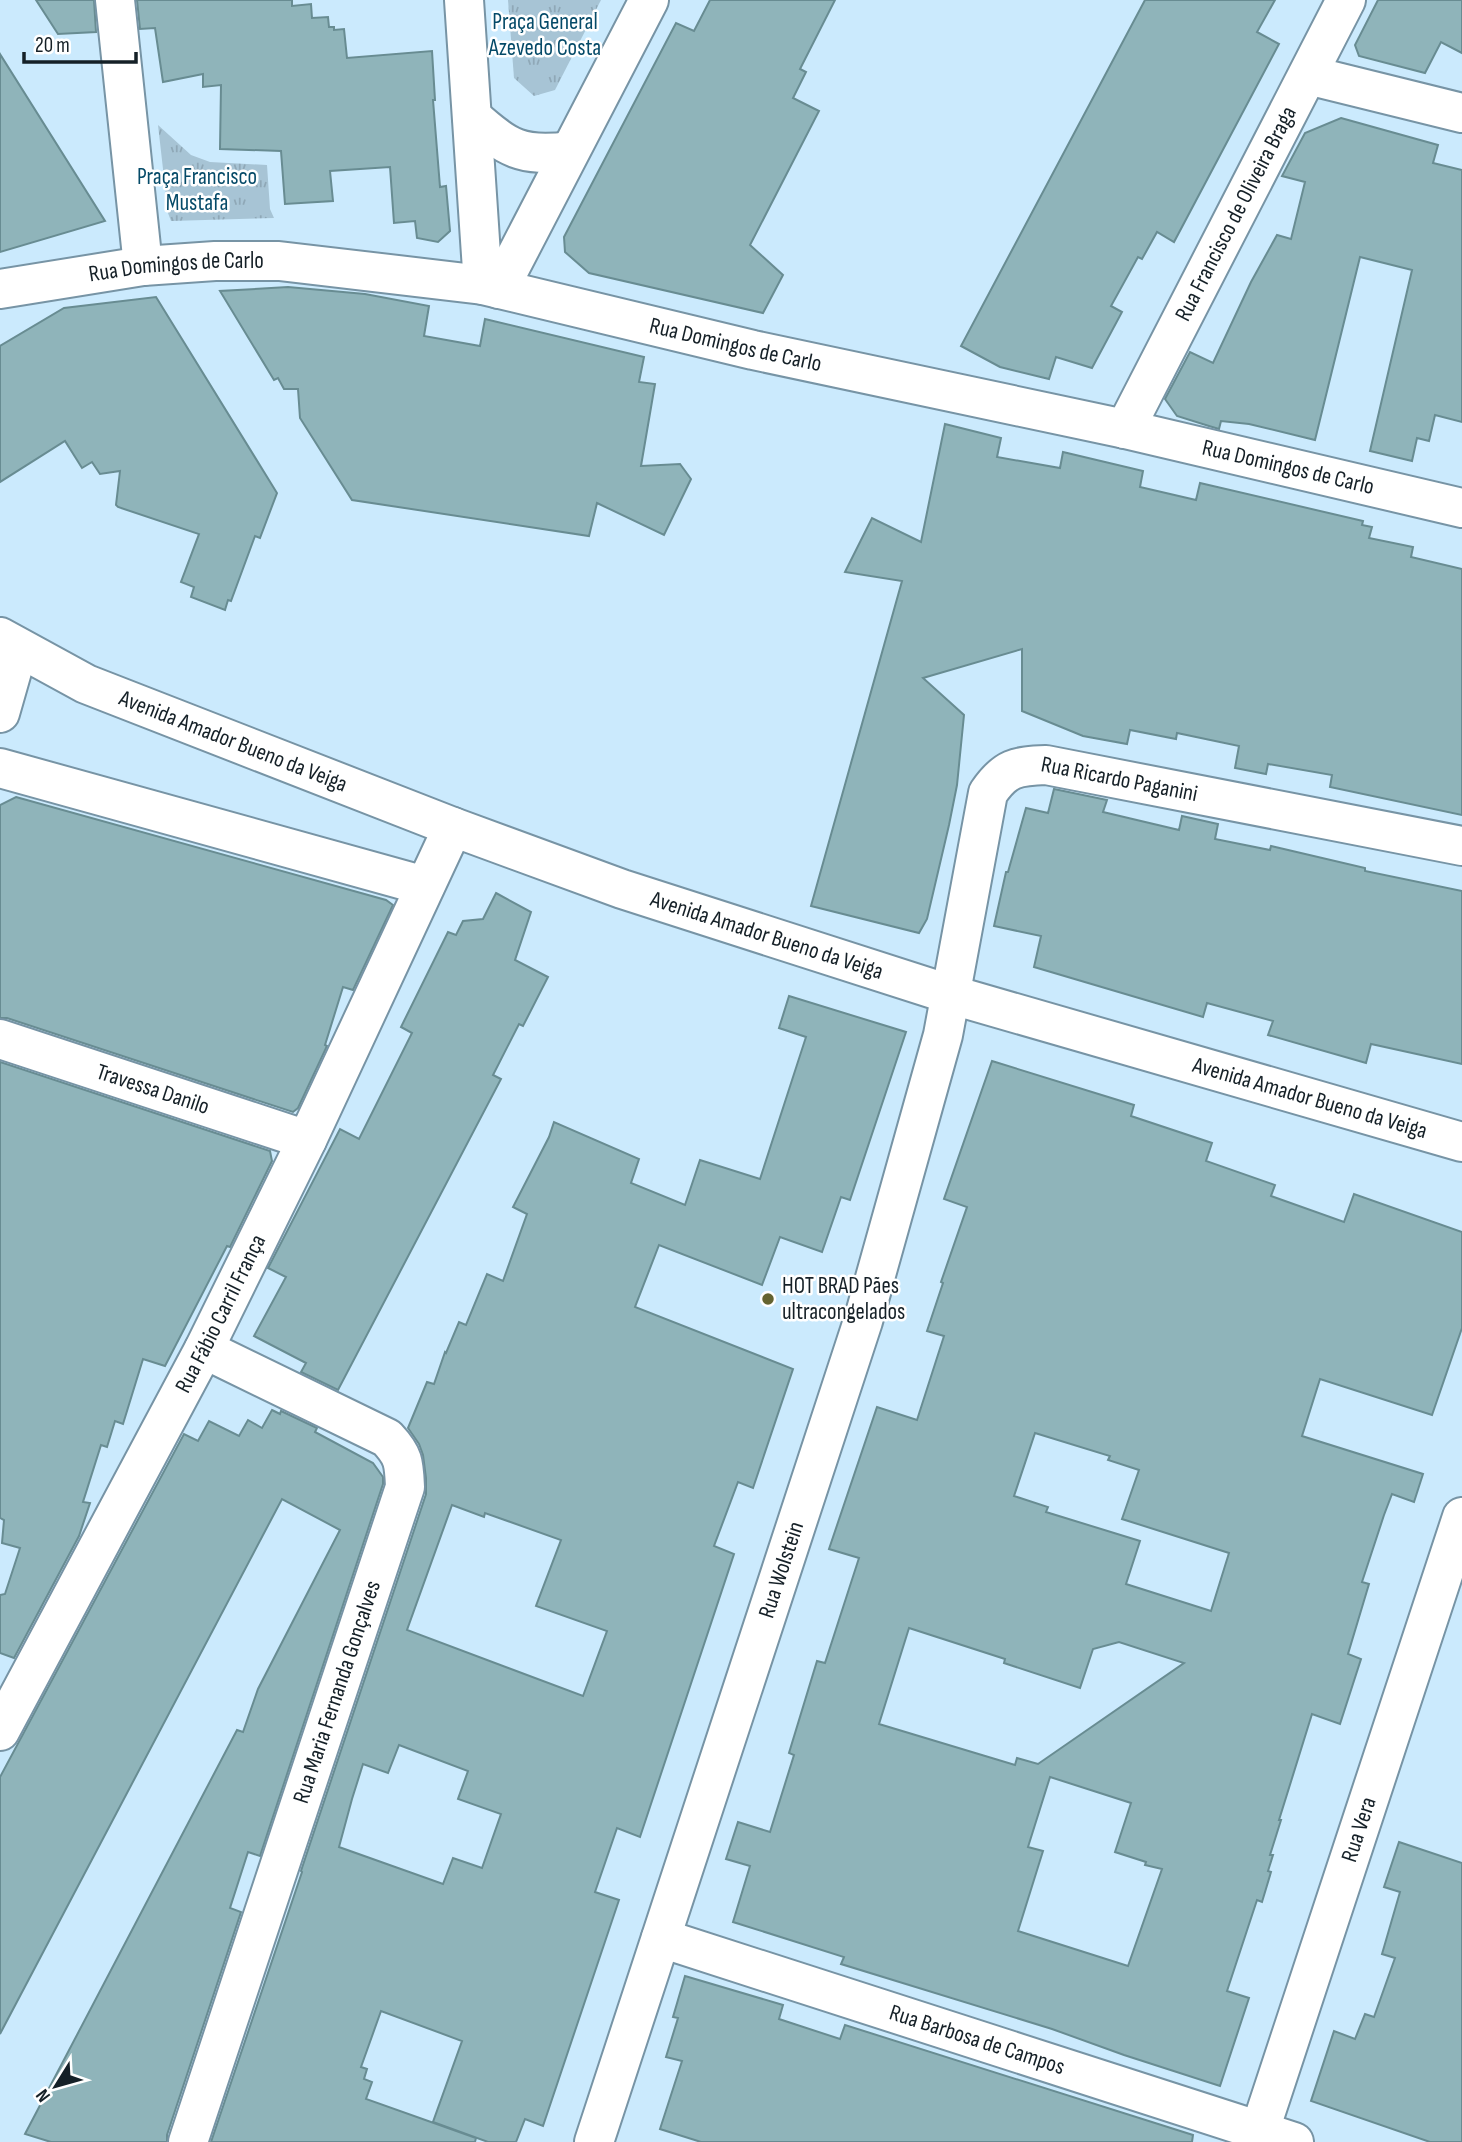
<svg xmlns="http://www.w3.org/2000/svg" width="1462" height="2142" viewBox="0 0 1462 2142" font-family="'Sofia Sans Condensed',sans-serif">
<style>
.park{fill:url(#park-tufts)}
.building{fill:#8fb4ba;stroke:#688c92;stroke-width:2;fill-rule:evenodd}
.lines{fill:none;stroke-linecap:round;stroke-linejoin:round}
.minor-casing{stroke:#7794a5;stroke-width:42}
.major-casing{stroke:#7794a5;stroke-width:42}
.minor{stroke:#fff;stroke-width:38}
.major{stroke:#fff;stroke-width:38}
.poi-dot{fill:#646330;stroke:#fff;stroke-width:2.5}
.labels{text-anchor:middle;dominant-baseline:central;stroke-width:5;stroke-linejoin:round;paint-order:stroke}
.park-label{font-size:23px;fill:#054a68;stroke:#fff}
.street-label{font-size:23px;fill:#152027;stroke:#fff}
.poi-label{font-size:23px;fill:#152027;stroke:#fff;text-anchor:start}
</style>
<defs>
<pattern id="park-tufts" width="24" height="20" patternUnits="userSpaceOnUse" patternTransform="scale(1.75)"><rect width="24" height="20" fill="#a7c4d5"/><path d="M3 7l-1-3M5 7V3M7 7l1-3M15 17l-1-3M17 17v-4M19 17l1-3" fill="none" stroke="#8fa8b7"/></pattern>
</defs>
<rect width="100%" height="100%" fill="#cbeafd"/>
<!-- park -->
<g class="park">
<path d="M508,0H601L555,90L534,96L514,78Z"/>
<path d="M158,125L191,155L210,162L267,165L270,209L274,218L171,221L168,213Z"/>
</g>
<!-- building -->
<g class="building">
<path d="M36,0H94L96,32L58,34Z"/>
<path d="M137,0H292V6L311,4L312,18L328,17L329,27H334V30L344,29L347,58L432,51L435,100H433L440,187L446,186L450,231L438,242L417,238L415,221L394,223L390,167L330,171L333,201L285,204L281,151L220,149L221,85L203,87V74L163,82L155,28L140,29Z"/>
<path d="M710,0H835L800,69L806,72L793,98L819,111L750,245L783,275L763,313L589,273L565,252L564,237L676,23L694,31Z"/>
<path d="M1145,0H1275L1257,32L1279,44L1174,242L1157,232L1142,259L1138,257L1111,306L1122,312L1092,368L1056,357L1049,379L1000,367L961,346Z"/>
<path d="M1378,0H1462V53L1441,42L1425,73L1359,56L1355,45Z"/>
<path d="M0,54L105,221L0,252Z"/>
<path d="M1341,118L1438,145L1433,163L1462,170V422L1435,415L1429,441L1417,438L1412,461L1370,451L1412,270L1360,257L1315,440L1249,424L1221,421L1219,429L1209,426L1177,416L1165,399L1190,352L1213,363L1251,282L1277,235L1291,239L1305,182L1282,176L1305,133Z"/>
<path d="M288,287L365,294L429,306L424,336L480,346L485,319L644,357L639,382L655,384L641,466L680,464L691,479L664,535L597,503L589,536L352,500L300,418L298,389H284L278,378L274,380L220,291Z"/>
<path d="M156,297L277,493L260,538L255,536L231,601L228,600L225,610L191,597L194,587L181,582L199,534L118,507L116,505L120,471L100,474L92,462L82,468L65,441L0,482V346L64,308Z"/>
<path d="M945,424L1001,438L997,457L1060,468L1063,452L1143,471L1140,487L1196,500L1200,483L1363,521L1362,525L1372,527L1369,538L1413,547L1411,557L1462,569V815L1330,787L1332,775L1268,764L1266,774L1235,768L1239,746L1177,733L1176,739L1130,730L1127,744L1083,736L1022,711V649L923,678L964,715L957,785L949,825L927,919L919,933L811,906L902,581L845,572L872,518L921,542Z"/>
<path d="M1054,789L1107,800L1103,812L1179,830L1182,816L1218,824L1215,839L1270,850L1271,846L1365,868V871L1462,891V1064L1371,1044L1366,1063L1268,1035L1273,1021L1207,1003L1203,1017L1034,967L1041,936L994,926L1006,872H1008L1026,808L1048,813Z"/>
<path d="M16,797L386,900L393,905L353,990L343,987L325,1045L327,1046L298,1108L293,1112L7,1018H0V805Z"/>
<path d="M496,893L531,912L515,960L548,977L523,1026L519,1024L493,1075L501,1079L338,1390L301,1372L306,1363L254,1336L286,1277L268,1268L340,1129L359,1139L412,1033L401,1027L448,932L456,935L463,921L483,919Z"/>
<path d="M789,996L906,1032L850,1200L841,1197L822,1252L780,1237L762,1285L659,1245L635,1307L793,1369L753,1488L738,1482L714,1546L734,1554L640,1837L617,1828L595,1892L619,1900L543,2126L525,2119L516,2142H488L433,2122L462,2041L381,2011L361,2067L367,2069L364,2079L372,2082L366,2099L476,2138L475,2142H211L302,1872L301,1871L426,1494V1478L423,1455L419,1444L408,1428L427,1382L434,1384L445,1352L446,1353L459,1322L466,1325L487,1274L503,1281L527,1214L513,1207L549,1137L554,1122L639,1159L631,1183L685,1205L700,1160L760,1179L806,1037L779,1028ZM452,1505L484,1517L485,1513L561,1540L536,1606L607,1631L583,1696L407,1630ZM399,1745L468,1771L458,1799L501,1814L482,1868L453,1858L443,1884L339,1847L352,1799L363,1764L388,1773Z"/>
<path d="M992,1061L1134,1105L1131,1116L1212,1143L1206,1161L1275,1185L1271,1196L1344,1222L1354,1194L1462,1232V1328L1432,1415L1320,1379L1302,1436L1423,1474L1414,1502L1392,1494L1384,1515L1362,1582L1369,1584L1348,1654L1361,1659L1340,1724L1312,1714L1279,1820H1281L1270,1855H1273L1268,1871L1271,1872L1262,1902L1257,1900L1227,1991L1249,1998L1220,2086L1124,2055L1052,2029L841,1964L844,1957L733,1922L750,1866L726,1859L738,1822L770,1832L794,1755L789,1753L817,1661L825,1663L859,1558L829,1549L877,1407L917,1420L944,1336L927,1331L943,1283L941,1282L967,1207L944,1199ZM1035,1433L1110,1456L1108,1460L1139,1470L1122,1519L1229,1553L1211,1611L1126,1584L1140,1541L1046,1512L1048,1507L1014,1496ZM909,1628L1005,1659L1004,1663L1080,1688L1093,1649L1119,1642L1184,1663L1038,1764L1017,1758L1015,1765L879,1724ZM1050,1777L1131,1803L1115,1852L1146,1862L1145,1865L1162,1869L1128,1966L1018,1931L1043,1851L1028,1847Z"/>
<path d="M0,1062L270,1151L272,1161L230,1247L227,1246L165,1366L143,1359L123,1424L115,1421L107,1447L101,1445L83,1502L90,1503L79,1536L14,1658L0,1653V1595L5,1594L20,1548L2,1543L4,1520L0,1518Z"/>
<path d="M272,1410L280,1414L281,1411L317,1428L315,1432L373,1463L383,1477V1484L260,1856L248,1852L230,1908L241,1912L167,2135V2142H51L25,2134L237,1730L243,1732L258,1689L340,1530L282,1499L0,2034V1777L184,1434L198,1441L209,1421L239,1436L248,1420L262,1428Z"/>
<path d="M1399,1842L1462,1863V2142H1430L1311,2101L1334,2031L1355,2039L1365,2014L1374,2017L1395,1958L1382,1954L1400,1892L1384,1887Z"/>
<path d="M685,1976L783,2005L779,2019L840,2039L845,2025L1193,2135L1192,2142H701L660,2129L682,2061L666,2057L678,2018L673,2017Z"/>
</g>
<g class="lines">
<!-- minor casing -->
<g class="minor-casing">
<g id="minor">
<path d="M115,0L143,266"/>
<path d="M464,0L483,285"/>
<path d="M1308,75L1462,113"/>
<path d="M472,117C508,149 521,157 570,151"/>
<path id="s1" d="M0,289L143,266L215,261H279L483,285L753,350L1125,429L1462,508"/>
<path d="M499,289L649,0"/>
<path id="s2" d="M1125,429L1346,0"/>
<path d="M0,713L12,671"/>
<path d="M0,768L425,886"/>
<path id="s3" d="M0,1039L307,1140"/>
<path id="s4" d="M0,1731L204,1349L307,1140L453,827"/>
<path id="s5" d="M661,1938L1294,2142"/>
<path id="s6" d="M188,2142L405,1487C404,1463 404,1456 387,1438L204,1349"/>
<path id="s7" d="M594,2142L863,1321L943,1035L988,793C1005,768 1016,766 1046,765L1462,846"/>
<path id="s8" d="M1256,2142L1462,1517"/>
</g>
</g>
<!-- major casing -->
<g class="major-casing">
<g id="major">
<path id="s9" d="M0,637L86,684L453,827L622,889L949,994L1462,1142"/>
</g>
</g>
<!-- minor -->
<use href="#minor" class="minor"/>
<!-- major -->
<use href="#major" class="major"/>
</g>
<!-- markers -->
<circle class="poi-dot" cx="768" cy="1299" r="7"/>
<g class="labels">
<!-- park labels -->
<g class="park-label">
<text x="545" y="22">Praça General<tspan x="545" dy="26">Azevedo Costa</tspan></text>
<text x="197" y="177">Praça Francisco<tspan x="197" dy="26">Mustafa</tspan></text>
</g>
<!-- street labels -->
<g class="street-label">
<text stroke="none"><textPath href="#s2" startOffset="242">Rua Francisco de Oliveira Braga</textPath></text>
<text stroke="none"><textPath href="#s1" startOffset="178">Rua Domingos de Carlo</textPath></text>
<text stroke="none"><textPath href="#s1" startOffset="746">Rua Domingos de Carlo</textPath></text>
<text stroke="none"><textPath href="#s1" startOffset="1312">Rua Domingos de Carlo</textPath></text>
<text stroke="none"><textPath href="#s9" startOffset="256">Avenida Amador Bueno da Veiga</textPath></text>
<text stroke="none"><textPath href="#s7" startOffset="1550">Rua Ricardo Paganini</textPath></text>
<text stroke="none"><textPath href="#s9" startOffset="824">Avenida Amador Bueno da Veiga</textPath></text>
<text stroke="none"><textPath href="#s3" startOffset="161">Travessa Danilo</textPath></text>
<text stroke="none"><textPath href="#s9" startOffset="1391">Avenida Amador Bueno da Veiga</textPath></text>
<text stroke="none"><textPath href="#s4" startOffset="472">Rua Fábio Carril França</textPath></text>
<text stroke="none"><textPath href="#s7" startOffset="602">Rua Wolstein</textPath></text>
<text stroke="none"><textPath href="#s6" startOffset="474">Rua Maria Fernanda Gonçalves</textPath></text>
<text stroke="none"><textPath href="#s8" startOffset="329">Rua Vera</textPath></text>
<text stroke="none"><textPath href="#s5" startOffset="332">Rua Barbosa de Campos</textPath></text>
</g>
<!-- poi labels -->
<g class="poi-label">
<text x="782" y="1286">HOT BRAD Pães<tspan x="782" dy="26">ultracongelados</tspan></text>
</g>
</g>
<!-- north arrow -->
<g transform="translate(56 2086) rotate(233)" stroke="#ffffff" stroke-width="5" paint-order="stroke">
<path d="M0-5L12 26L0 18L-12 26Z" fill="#152027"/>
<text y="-10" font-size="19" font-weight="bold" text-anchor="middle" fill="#152027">N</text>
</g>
<!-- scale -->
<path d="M24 52v10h112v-10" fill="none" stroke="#152027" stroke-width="3.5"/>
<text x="35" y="52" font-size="21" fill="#152027" stroke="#ffffff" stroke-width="5" paint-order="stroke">20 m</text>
</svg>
